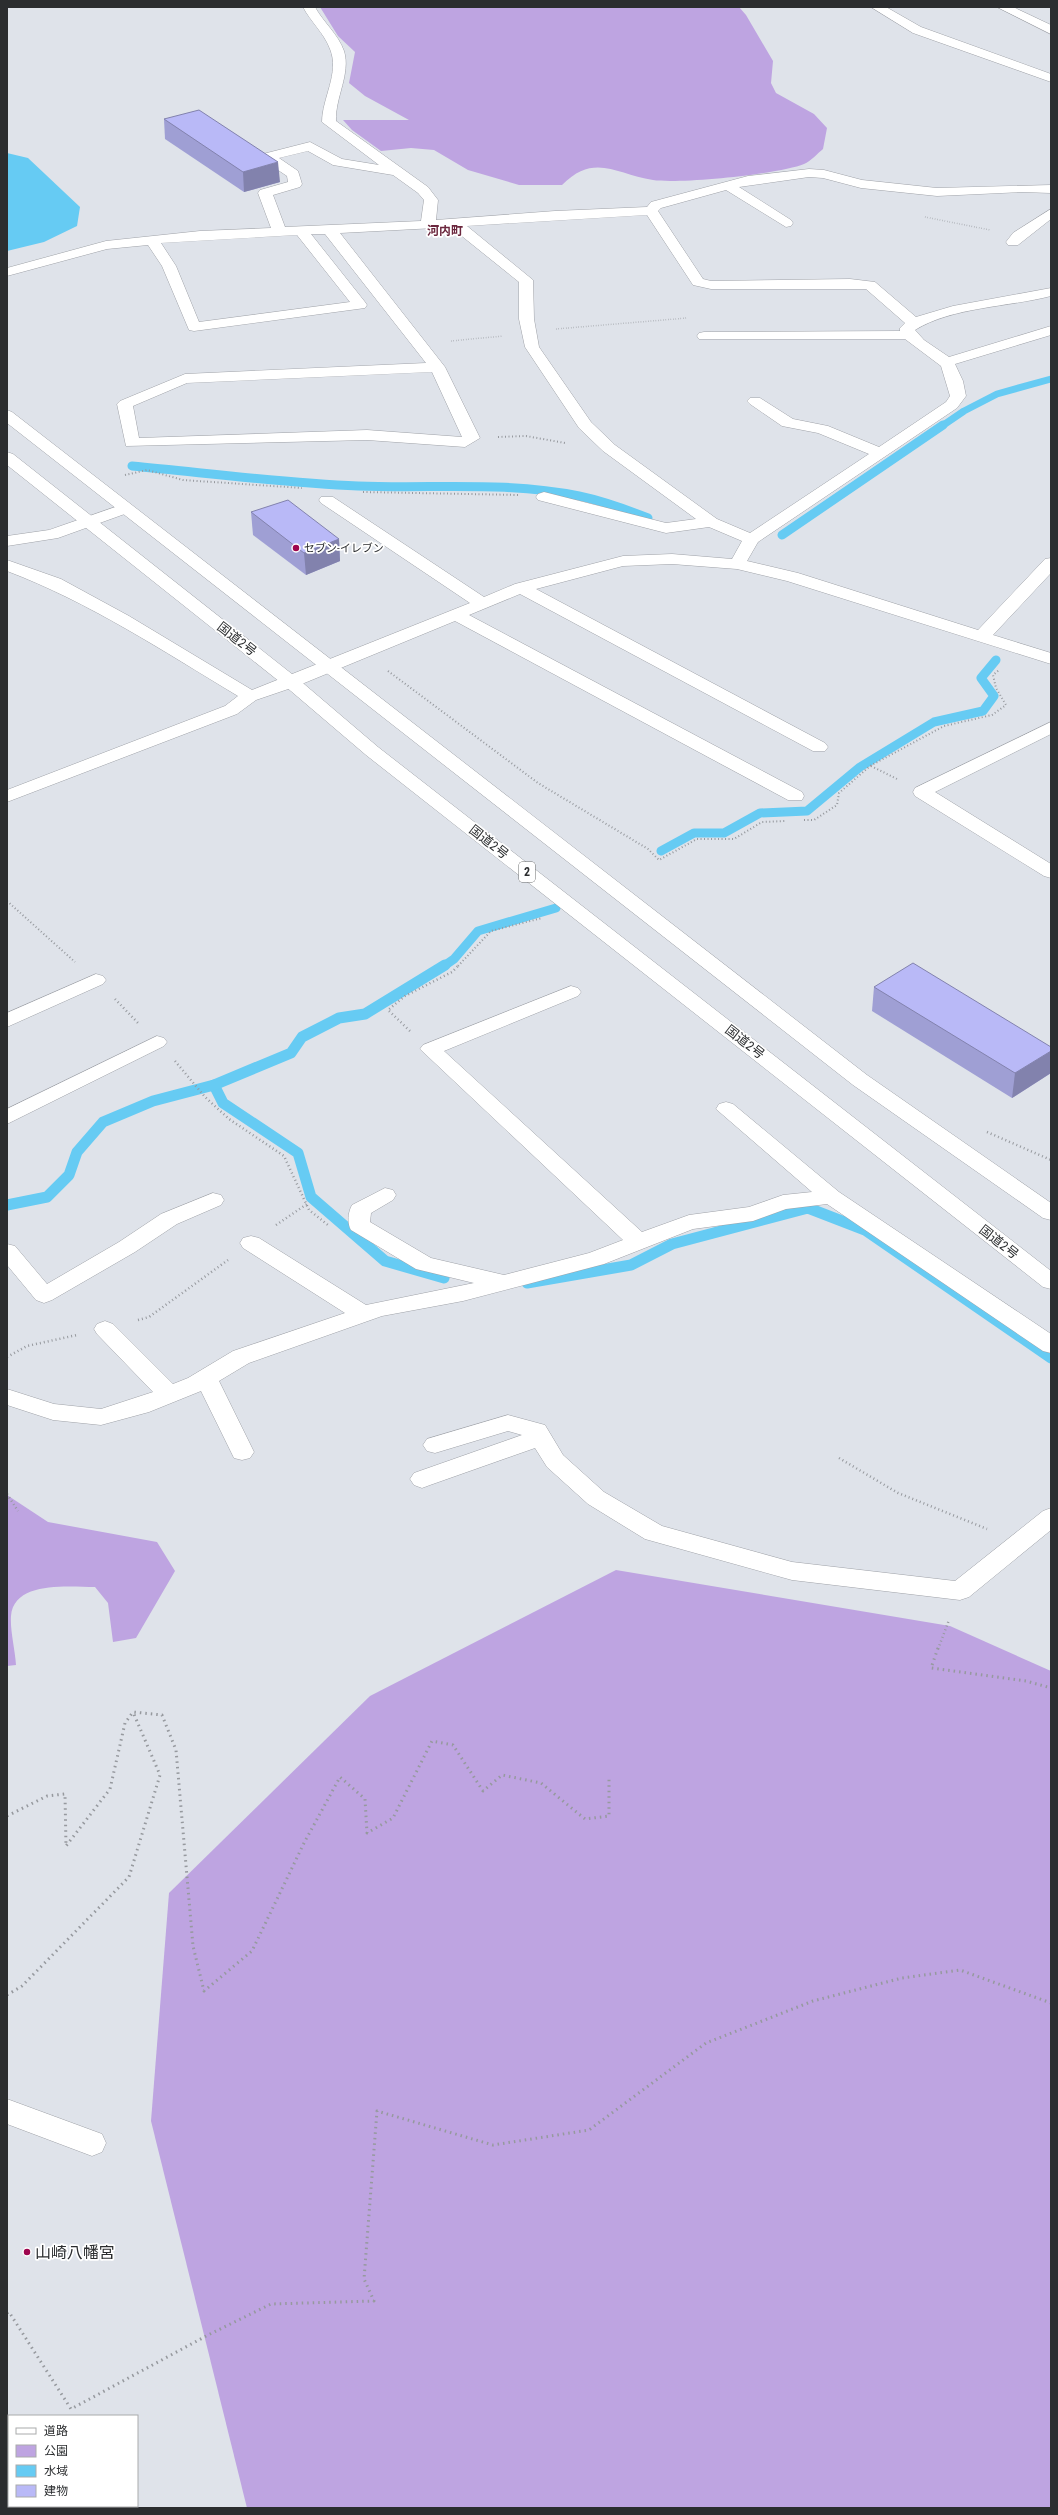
<svg xmlns="http://www.w3.org/2000/svg" width="1058" height="2515" viewBox="0 0 1058 2515" font-family="'Roboto Condensed','Noto Sans JP',sans-serif">
<style>
.green{fill:#bea4e1}
.water{fill:#66cbf3}
.lines{fill:none;stroke-linecap:round;stroke-linejoin:round}
.stream-far2{stroke:#66cbf3;stroke-width:7}
.stream-far1{stroke:#66cbf3;stroke-width:9}
.stream{stroke:#66cbf3;stroke-width:11}
.minor-casing{stroke:#9fa2a8;stroke-width:1}
.highway-casing{stroke:#9fa2a8;stroke-width:1}
.path-far3{stroke:#96999e;stroke-width:1.5;stroke-dasharray:0.5 2;stroke-linecap:butt}
.path-far2{stroke:#96999e;stroke-width:2;stroke-dasharray:1 2.5;stroke-linecap:butt}
.path-far1{stroke:#96999e;stroke-width:2.5;stroke-dasharray:1 3;stroke-linecap:butt}
.path{stroke:#96999e;stroke-width:3;stroke-dasharray:1.5 4;stroke-linecap:butt}
.minor{fill:#fff;fill-rule:evenodd}
.highway{fill:#fff;fill-rule:evenodd}
.wall{fill:#9f9fd4}
.shaded-wall{fill:#8282ad}
.building{fill:#b9b9f7;stroke:#8282ad}
.poi-dot{fill:#9e054e;stroke:#fff;stroke-width:1.5}
.labels{text-anchor:middle;dominant-baseline:central;stroke-width:3.5;stroke-linejoin:round;paint-order:stroke}
.far-poi-label{font-size:11px;fill:#2b2d2f;stroke:#fff;text-anchor:start}
.far-neighbourhood-label{font-size:12px;font-weight:bold;fill:#6b273e;stroke:#fff}
.shield{fill:#fff;stroke:#6b6c6d;stroke-width:1}
.shield-label{font-size:12px;font-weight:bold;fill:#2b2d2f}
.street-label{font-size:13px;fill:#2b2d2f;stroke:#fff}
.near-poi-label{font-size:16px;fill:#2b2d2f;stroke:#fff;text-anchor:start}
</style>
<rect width="100%" height="100%" fill="#dfe3ea"/>
<!-- green -->
<g class="green">
<path d="M320,7H739L746,15L773,61L771,83L776,93L814,114L827,128L823,149C818,153 811,161 804,164C780,174 680,184 653,180C617,175 595,152 562,185H519L468,170L434,150L411,148L381,151L352,130L343,120H409L365,96L349,83L355,52L338,36Z"/>
<path d="M7,1495L48,1522L157,1542L175,1571L136,1638L113,1642L108,1603L95,1587C70,1587 14,1580 11,1616C10,1631 15,1649 16,1665L7,1666Z"/>
<path d="M616,1570L950,1626L1051,1671V2508H247L151,2121L169,1893L370,1696Z"/>
</g>
<!-- water -->
<path class="water" d="M7,153L28,158L80,207L77,226L44,242L7,251Z"/>
<g class="lines">
<!-- stream-far2 -->
<path class="stream-far2" d="M942,426L964,411L997,394L1051,379"/>
<!-- stream-far1 -->
<g class="stream-far1">
<path d="M132,466C207,473 283,483 358,486C432,489 506,481 579,496C603,501 625,509 648,518"/>
<path d="M782,535L943,425"/>
<path d="M661,851L694,833H724L760,813L807,811L860,767L934,722L983,711L994,696L981,678L996,660"/>
<path d="M444,966L454,959L478,931L556,908"/>
</g>
<!-- stream -->
<g class="stream">
<path d="M214,1085L223,1103L298,1153L311,1197L385,1261L444,1278"/>
<path d="M7,1205L47,1197L69,1175L77,1152L103,1122L153,1101L214,1085L291,1053L302,1037L339,1018L365,1014L445,965"/>
<path d="M527,1283L631,1265L672,1244L808,1208L865,1230L1051,1358"/>
</g>
<!-- minor casing -->
<g class="minor-casing">
<g id="minor">
<path d="M303,7H315C323,22 338,34 344,51C351,74 335,97 336,121L428,187L438,200L436,220L555,211L647,207L651,202L748,176L809,169L824,170L862,180L937,188L1051,185V193L1022,192L937,196L861,188L823,178L809,177L739,187L791,220L793,223L791,226L786,227L726,190L661,208L658,211L703,279L711,281L850,279L875,282L916,317L953,306L1051,288V296C1009,307 952,307 915,330L924,340L949,357L1051,326V335L955,364L963,381L966,396L957,408L758,542L747,561L798,573L978,630L1045,559L1051,558V573L993,635L1051,653V664L787,581L737,569L672,564L623,566L536,589L825,743L828,747L825,751H813L520,594L469,615L802,792L804,796L802,800H788L455,621L297,686L256,700L237,714L7,802V790L225,706L238,696C163,651 89,602 7,571V560L61,579L129,616L252,690L470,603L321,503L319,500L321,497H333L484,597L515,584L623,556L672,554L732,559L742,541L709,527L666,533L538,500L536,497L538,494L544,492L666,523L696,519L603,451L579,428L525,347L519,319V282L458,233L454,227L340,233L445,367L480,438L465,447L367,440L126,446L117,404L120,401L185,374L426,363L325,234H311L365,302L367,305L365,308L194,331L189,330L162,266L148,245L107,249L7,276V268L106,241L200,231L271,228L258,193L260,190L288,182L287,176L263,160L261,157L263,154L310,142L342,159L379,165L322,122C322,98 340,73 330,49C324,33 311,22 303,7ZM308,151L333,165L393,175L418,193L424,200L421,221L285,227L273,195L300,187L302,184L298,171L279,158ZM647,215L693,285L711,289H866L905,323L900,328V331L704,332L699,333L697,336L699,339H905L941,366L950,396L946,402L879,447L828,426L793,419L760,398H750L747,401L750,404L782,426L818,433L869,454L750,533L717,519L615,445L591,422L539,347L534,319L533,280L467,226ZM297,235L350,302L199,322L176,266L161,243ZM432,372L462,437L367,430L139,438L133,406L187,383Z"/>
<path d="M871,7H886L921,27L1051,74V82L913,33Z"/>
<path d="M997,7H1013L1051,25V34Z"/>
<path d="M1051,209V219L1018,245H1008L1006,242L1013,233Z"/>
<path d="M127,503L135,508L133,511L58,538L7,546V536L49,530Z"/>
<path d="M1051,722V734L935,792L1051,864V878L1044,876L915,796L913,792L915,788Z"/>
<path d="M96,974L103,976L106,980L103,984L7,1027V1013Z"/>
<path d="M571,986L578,988L581,992L578,996L444,1051L642,1232L689,1215L749,1207L783,1195L812,1192L716,1109L719,1104L726,1102L733,1104L839,1192L1051,1334V1353L1043,1351L827,1204L786,1209L753,1221L693,1229L604,1264L463,1301L382,1316L249,1363L219,1381L254,1452L250,1458L242,1460L234,1458L201,1391L149,1412L101,1425L53,1420L7,1405V1389L54,1404L101,1409L153,1392L97,1334L94,1329L97,1324L105,1321L113,1324L173,1384L188,1378L233,1351L345,1313L243,1248L240,1243L243,1238L251,1236L259,1238L366,1305L474,1283L416,1269L351,1230C347,1223 348,1212 352,1205L385,1188L393,1190L396,1195L393,1200L371,1213L370,1222L431,1258L504,1275L589,1253L623,1240L420,1049L423,1045Z"/>
<path d="M157,1036L164,1038L167,1042L164,1046L7,1124V1109Z"/>
<path d="M213,1193L221,1195L224,1200L221,1205L177,1224L135,1252L52,1300L44,1303L36,1300L7,1265V1244L15,1246L47,1284L119,1242L161,1214Z"/>
<path d="M508,1415L545,1425L563,1455L604,1492L662,1526L792,1562L955,1581L1043,1511L1051,1508V1530L969,1597L960,1600L792,1580L645,1539L588,1504L547,1467L535,1448L430,1485L422,1488L414,1485L410,1479L414,1473L522,1435L508,1431L435,1453L427,1451L423,1445L427,1439Z"/>
<path d="M7,2099L102,2134L106,2143L102,2152L92,2156L7,2124Z"/>
</g>
</g>
<!-- highway casing -->
<g class="highway-casing">
<g id="highway">
<path d="M7,410L12,412L867,1075L1051,1203V1220L1043,1218L853,1085L7,423Z"/>
<path d="M7,452L13,454L297,678L378,747L1051,1271V1289L1043,1287L366,755L285,686L7,465Z"/>
</g>
</g>
<!-- path-far3 -->
<g class="path-far3">
<path d="M925,217L990,230"/>
<path d="M556,329L687,318"/>
<path d="M451,341L503,336"/>
</g>
<!-- path-far2 -->
<g class="path-far2">
<path d="M498,437L526,436L565,443"/>
<path d="M125,475L147,470L183,480L302,488"/>
<path d="M363,492L520,495"/>
<path d="M388,671L538,783L648,849L659,860L697,839H734L762,822L785,821"/>
<path d="M871,766L897,779"/>
<path d="M804,820H814L837,805L839,793L870,766L944,726L992,715L1006,705L996,688L993,675L999,670"/>
<path d="M7,901L75,962"/>
<path d="M458,966L491,931L542,918"/>
</g>
<!-- path-far1 -->
<g class="path-far1">
<path d="M115,999L138,1023"/>
<path d="M410,1031L388,1010L405,996L452,972L459,965"/>
<path d="M175,1061L205,1097L229,1119L284,1156L309,1210L328,1225"/>
<path d="M987,1132L1051,1160"/>
<path d="M276,1225L307,1204"/>
<path d="M138,1320L149,1317L228,1260"/>
<path d="M7,1357L27,1346L77,1335"/>
<path d="M839,1458L898,1493L987,1529"/>
<path d="M7,1494L18,1511"/>
<path d="M938,1649L949,1620"/>
</g>
<!-- path -->
<g class="path">
<path d="M938,1648L931,1668L1026,1681L1051,1688"/>
<path d="M7,1816L47,1796L65,1794L66,1846L110,1789L125,1723L133,1712L162,1715L176,1750L193,1946L204,1991L252,1951L304,1843L340,1777L365,1799L367,1833L393,1818L432,1741L453,1745L483,1791L502,1775L541,1783L585,1819L609,1816V1776"/>
<path d="M7,1995L22,1986L129,1877L160,1775L133,1712"/>
<path d="M7,2313L9,2312L71,2409L208,2335L271,2304L374,2301L364,2279L377,2111L493,2145L589,2130L706,2043L813,2001L902,1978L960,1970L1051,2003"/>
</g>
<!-- minor -->
<use href="#minor" class="minor"/>
<!-- highway -->
<use href="#highway" class="highway"/>
</g>
<!-- wall -->
<g class="wall">
<path d="M164,119L280,182L244,192L165,139Z"/>
<path d="M251,512L339,539L340,561L306,575L253,535Z"/>
<path d="M874,987L1051,1047V1073L1012,1098L872,1011Z"/>
</g>
<!-- shaded-wall -->
<g class="shaded-wall">
<path d="M278,162L280,182L244,192L243,172Z"/>
<path d="M339,539L340,561L306,575L304,553Z"/>
<path d="M1051,1051V1073L1012,1098L1015,1073Z"/>
</g>
<!-- building -->
<g class="building">
<path d="M199,110L278,162L243,172L164,119Z"/>
<path d="M288,500L339,539L304,553L251,512Z"/>
<path d="M913,963L1051,1047V1051L1015,1073L874,987Z"/>
</g>
<!-- markers -->
<g class="poi-dot">
<circle cx="296" cy="548" r="4"/>
<circle cx="27" cy="2252" r="4"/>
</g>
<g class="labels">
<!-- far-poi labels -->
<g class="far-poi-label">
<text x="304" y="548">セブン-イレブン</text>
</g>
<!-- far-neighbourhood labels -->
<g class="far-neighbourhood-label">
<text x="445" y="231">河内町</text>
</g>
<!-- shield labels -->
<rect class="shield" x="519" y="862" width="16" height="20" rx="3"/>
<g class="shield-label">
<text x="527" y="872">2</text>
</g>
<!-- street labels -->
<g class="street-label">
<text transform="translate(237 639) rotate(38)">国道2号</text>
<text transform="translate(489 842) rotate(38)">国道2号</text>
<text transform="translate(745 1042) rotate(38)">国道2号</text>
<text transform="translate(999 1242) rotate(38)">国道2号</text>
</g>
<!-- near-poi labels -->
<g class="near-poi-label">
<text x="35" y="2252">山崎八幡宮</text>
</g>
</g>
<!-- border -->
<rect width="1058" height="2515" fill="none" stroke="#2b2d2f" stroke-width="16"/>
<!-- legend -->
<rect x="8" y="2415" width="130" height="92" fill="#ffffff" stroke="#aaabac"/>
<rect x="16" y="2428" width="20" height="6" fill="#ffffff" stroke="#aaabac"/>
<text x="44" y="2435" font-size="12" fill="#2b2d2f">道路</text>
<rect x="16" y="2445" width="20" height="12" fill="#bea4e1" stroke="#aaabac"/>
<text x="44" y="2455" font-size="12" fill="#2b2d2f">公園</text>
<rect x="16" y="2465" width="20" height="12" fill="#66cbf3" stroke="#aaabac"/>
<text x="44" y="2475" font-size="12" fill="#2b2d2f">水域</text>
<rect x="16" y="2485" width="20" height="12" fill="#b9b9f7" stroke="#aaabac"/>
<text x="44" y="2495" font-size="12" fill="#2b2d2f">建物</text>
</svg>
